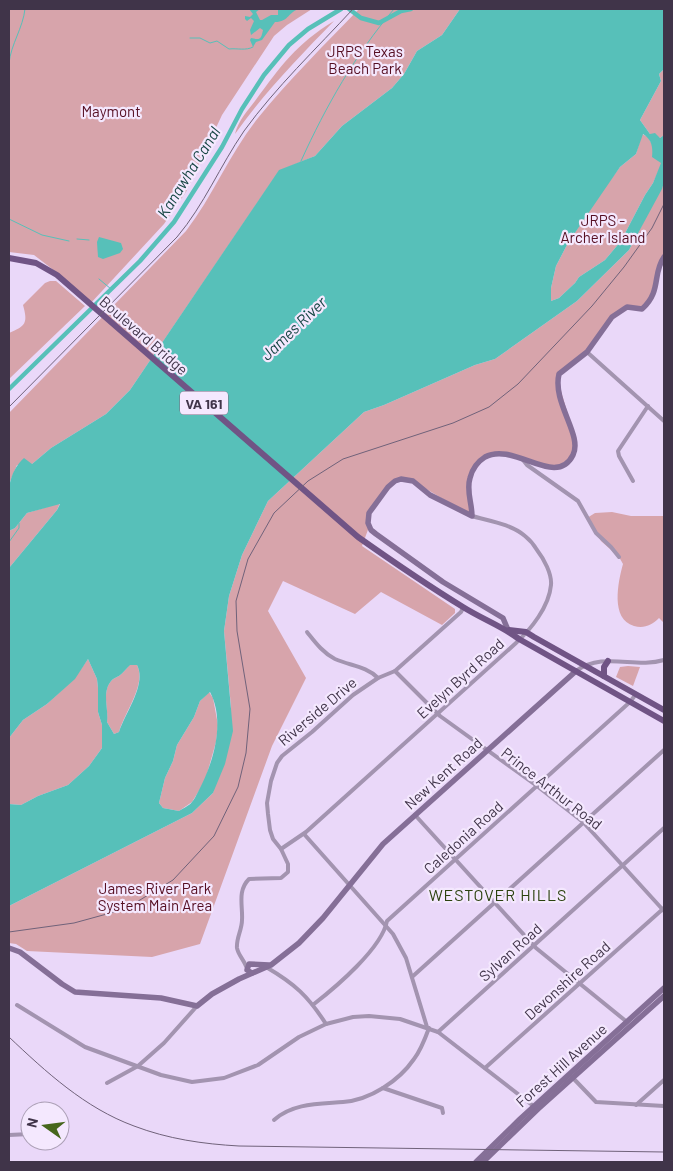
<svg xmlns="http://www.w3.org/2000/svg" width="673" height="1171" viewBox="0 0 673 1171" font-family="Barlow,sans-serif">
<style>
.green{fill:#d7a4ab}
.water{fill:#57c0b9;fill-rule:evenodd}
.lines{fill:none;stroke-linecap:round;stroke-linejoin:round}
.stream{stroke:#57c0b9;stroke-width:1}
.canal{stroke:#57c0b9;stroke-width:4.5}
.street{stroke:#a394b0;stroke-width:4}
.secondary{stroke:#856f97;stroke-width:5.5}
.primary{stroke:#705485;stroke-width:6}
.rail{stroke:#70627a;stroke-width:1}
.labels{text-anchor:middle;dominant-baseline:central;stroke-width:4.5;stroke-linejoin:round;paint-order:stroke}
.shield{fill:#f4e8fe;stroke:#766a7f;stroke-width:1}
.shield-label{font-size:14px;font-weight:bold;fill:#403449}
.park-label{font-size:15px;fill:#550e22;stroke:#f4e8fe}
.street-label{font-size:15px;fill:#403449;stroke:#f4e8fe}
.water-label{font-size:16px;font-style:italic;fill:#164543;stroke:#f4e8fe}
.neighbourhood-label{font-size:16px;letter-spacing:1px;fill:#2c420f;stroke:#f4e8fe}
</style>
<rect width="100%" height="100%" fill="#ead8f9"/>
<!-- green -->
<g class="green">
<path d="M9,9H312L287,25L274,36L222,115L186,192L164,224L90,304L60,275L34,255L9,252Z"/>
<path d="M359,9H460L442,35L417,51L404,74L392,88L342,126L315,156L279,171L130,390L106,414L51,448L32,464L17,465L9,484V413L186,231C213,196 230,153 258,118C289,80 325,44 359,9Z"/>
<path d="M334,21C299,57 264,93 235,134C238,121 248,110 255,101C281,66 296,44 334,21Z"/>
<path d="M664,69V135L660,138L650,134L640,120L661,81L659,74Z"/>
<path d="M642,134L648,137L662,163L653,183L645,195L621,241L605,260L579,277L575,283L559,298L551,301V288L556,266L568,243L605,187L620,167L636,154Z"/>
<path d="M664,182V257L654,293L642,309L627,307L612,317L587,352L562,371L558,381L575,438L571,458L554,468L509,454L487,456L470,476L472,516L416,483L398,480L371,509L369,527L362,546L455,609V613L442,625L381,592L355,614L283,581L268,611L306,678L272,746L200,944L152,957L27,951L16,944L9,943V906L192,813L213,793L231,707L224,631L229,596L242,555L268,501L364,412L384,405L475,365L495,359L577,301L629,250Z"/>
<path d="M50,281H56L85,306L9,379V333C26,326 28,323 23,305L45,283Z"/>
<path d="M60,503L57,510L9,568V531L15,528L27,513Z"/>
<path d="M612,512L631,516H664V623L659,618C652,625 644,629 634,626C610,619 618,582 623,564L619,557L601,541L587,518L595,513Z"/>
<path d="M88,659L97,679L98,688V712L102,725V748L89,766L68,785L38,796L21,805L9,804V738L23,720L47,704L74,679Z"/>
<path d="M130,664L137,665C147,684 124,713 119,732L114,734L107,722C109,708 101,691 112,680C114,678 117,677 119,676C123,673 127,668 130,664Z"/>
<path d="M628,666L640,667L633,686L616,677L620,667Z"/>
<path d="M209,692L213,698L218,725L216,742L205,781L192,802L179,811L163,808L159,803L165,778L173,761L177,745L194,717L200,701Z"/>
</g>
<!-- water -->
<g class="water">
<path d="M249,9H260L256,12L260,20H262L271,15H278V9H299C289,11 289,22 275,22L262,40L256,42L253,47L250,40L251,38C260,40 261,40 263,30L260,28L251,35L250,30L254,21L251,18L247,21L245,19V16L250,17L253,14Z"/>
<path d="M460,9H664V69L659,74L661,81L640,120L650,134L655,133L660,138L664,135V182L662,189L629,250L577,301L495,359L475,365L384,405L364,412L268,501L242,555L229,596L224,631L233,731L225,764L213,793L192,813L9,906V804L21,805L38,796L68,785L89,766L102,748V725L98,712V688L97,679L88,659L75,679L47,704L23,720L9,738V568L57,510L60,504L27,513L15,528L9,531C9,506 3,477 24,458L32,464L51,448L106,414L130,390L279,170L315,156L342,126L392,88L404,74L417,51L442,35ZM643,134C652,140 653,147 652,157L661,163L653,183L645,195L621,241L605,260L579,277L575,283L559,298L551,301V288L556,266L568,243L620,167L636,154ZM130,665H137C147,684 125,713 119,732L114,734L107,722C109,708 101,692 112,680C114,678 117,677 119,676C123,673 127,668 130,665ZM210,692C226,722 213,764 198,792C196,795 195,799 192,802C189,806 183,808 179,811L163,808L159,803L165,778L173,761L177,745L194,717L200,701Z"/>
<path d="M99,237L121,243L123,249L120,253L103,259L98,257L97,242Z"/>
</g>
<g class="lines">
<!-- stream -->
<g class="stream">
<path d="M190,38H200L210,43L217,41L229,49C237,48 246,51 253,47"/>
<path d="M9,63C11,44 23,28 25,9"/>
<path d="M301,161C326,106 355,55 394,9"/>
<path d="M9,219L42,235L69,241"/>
<path d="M77,239L89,240"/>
<path d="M99,279L111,289"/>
<path d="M9,542L19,528V523"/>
</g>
<!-- canal -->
<g class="canal">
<path d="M349,9L361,18L379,23L401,11L411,9"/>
<path d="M9,389L140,261L174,222L222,147L242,109L264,75L289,45L308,29L341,9"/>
</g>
<!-- street -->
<g class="street">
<path d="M587,352L664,421"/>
<path d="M523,460L527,465L578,501L596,533L611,547L619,557"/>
<path d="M633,481L619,456L618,451L648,406"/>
<path d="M307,632C315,642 323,653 335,659C351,666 366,666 378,678"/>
<path d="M395,671L440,716L537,786L583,822L664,911"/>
<path d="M576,671C604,651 635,669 664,660"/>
<path d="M415,815L536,948L627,1022"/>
<path d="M304,834L393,934L406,958L427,1027"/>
<path d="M281,849L306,832L516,643C531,629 549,607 551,585C552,574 544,559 537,550C534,545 530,540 525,536C511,524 489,521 472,516"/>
<path d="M266,967C295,984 308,996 326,1024"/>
<path d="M247,969C245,961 238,955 237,948C236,938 242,930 242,920C243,906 237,891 249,879L281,878L288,872V864L281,849L273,839L270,830L268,814L267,803L271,781L277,763L282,756L312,732L353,695L378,678L395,671L461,612L463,608"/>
<path d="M412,977L664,750"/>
<path d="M314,1004C336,987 382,948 387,921L630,702L636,694"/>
<path d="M17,1005L85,1047L161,1075L192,1082L224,1078L258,1065L299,1037L326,1024L353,1017L369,1016L400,1019L438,1032L536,1108"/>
<path d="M438,1032L664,828"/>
<path d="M485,1068L664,908"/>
<path d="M572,1077L596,1102L664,1106"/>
<path d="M107,1083L138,1066L164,1043L197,1006"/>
<path d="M383,1088L442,1108L443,1113"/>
<path d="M636,1105L664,1080"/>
<path d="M274,1120C293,1103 319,1104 343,1102C370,1100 399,1081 414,1059C421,1050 425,1039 429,1028"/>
<path d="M9,1135L30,1134"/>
</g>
<!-- secondary -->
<g class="secondary">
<path d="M508,630L503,618L443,582L376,534L371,530L368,523L369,513L388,487L395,481L401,479L413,481L430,495L472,516C472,503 466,491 470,478C472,470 477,462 485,457C514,441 556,489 573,455C583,435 552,403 559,374L587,352L612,317L627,307L642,309C662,291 652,274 664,257"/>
<path d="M9,948L20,952L62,984L75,992L161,998L197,1006L212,994L239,979L271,965L299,943L323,918L383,844L576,671"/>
<path d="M252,973L247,970L249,964L269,965"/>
<path d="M476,1162L520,1119L664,988"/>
<path d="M483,1162L538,1109L664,996"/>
</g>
<!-- primary -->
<g class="primary">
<path d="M9,258L36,263L57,275L358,537C392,561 427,585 463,607C482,619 502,626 519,639L664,721"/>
<path d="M509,630L526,632L534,637L664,710"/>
<path d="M604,676V667L608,661"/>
</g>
<!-- rail -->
<g class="rail">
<path d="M9,407L177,237C204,205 220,166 244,131C276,87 316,49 353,9"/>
<path d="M9,932L74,923L125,909L173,880L214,836L238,787L246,753L250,709L237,631L236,601L248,559L274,513L308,481L343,459L453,423L489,407L518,384L592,306L624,267L652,228L664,204"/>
<path d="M9,1037C46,1072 85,1108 134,1126C168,1139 203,1144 239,1146L664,1152"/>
</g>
</g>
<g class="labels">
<!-- shield labels -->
<rect class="shield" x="180" y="391.5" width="48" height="23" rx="4"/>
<g class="shield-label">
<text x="204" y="403">VA 161</text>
</g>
<!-- park labels -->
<g class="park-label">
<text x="365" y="51">JRPS Texas<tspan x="365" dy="17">Beach Park</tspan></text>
<text x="111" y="111">Maymont</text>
<text x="603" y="220">JRPS -<tspan x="603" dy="17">Archer Island</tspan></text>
<text x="155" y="888">James River Park<tspan x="155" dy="17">System Main Area</tspan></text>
</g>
<!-- street labels -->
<g class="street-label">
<text transform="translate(144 335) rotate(41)">Boulevard Bridge</text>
<text transform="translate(460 678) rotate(-42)">Evelyn Byrd Road</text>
<text transform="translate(317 711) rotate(-40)">Riverside Drive</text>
<text transform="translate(443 773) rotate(-42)">New Kent Road</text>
<text transform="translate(552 788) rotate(38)">Prince Arthur Road</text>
<text transform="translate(463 837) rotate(-42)">Caledonia Road</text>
<text transform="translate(510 952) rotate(-42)">Sylvan Road</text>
<text transform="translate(567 980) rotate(-42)">Devonshire Road</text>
<text transform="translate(561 1065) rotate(-42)">Forest Hill Avenue</text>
</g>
<!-- water labels -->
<g class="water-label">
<text transform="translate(188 172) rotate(-58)">Kanawha Canal</text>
<text transform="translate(293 328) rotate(-44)">James River</text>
</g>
<!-- neighbourhood labels -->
<g class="neighbourhood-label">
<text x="498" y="894">WESTOVER HILLS</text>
</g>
</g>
<!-- border -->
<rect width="673" height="1171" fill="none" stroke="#403449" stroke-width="20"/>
<!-- north arrow -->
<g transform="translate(45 1126) rotate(284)"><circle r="24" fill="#f4e8fe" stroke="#aca0b6"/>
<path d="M0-4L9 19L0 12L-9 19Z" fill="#46661c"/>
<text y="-8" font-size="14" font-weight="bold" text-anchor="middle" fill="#403449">N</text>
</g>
</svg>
